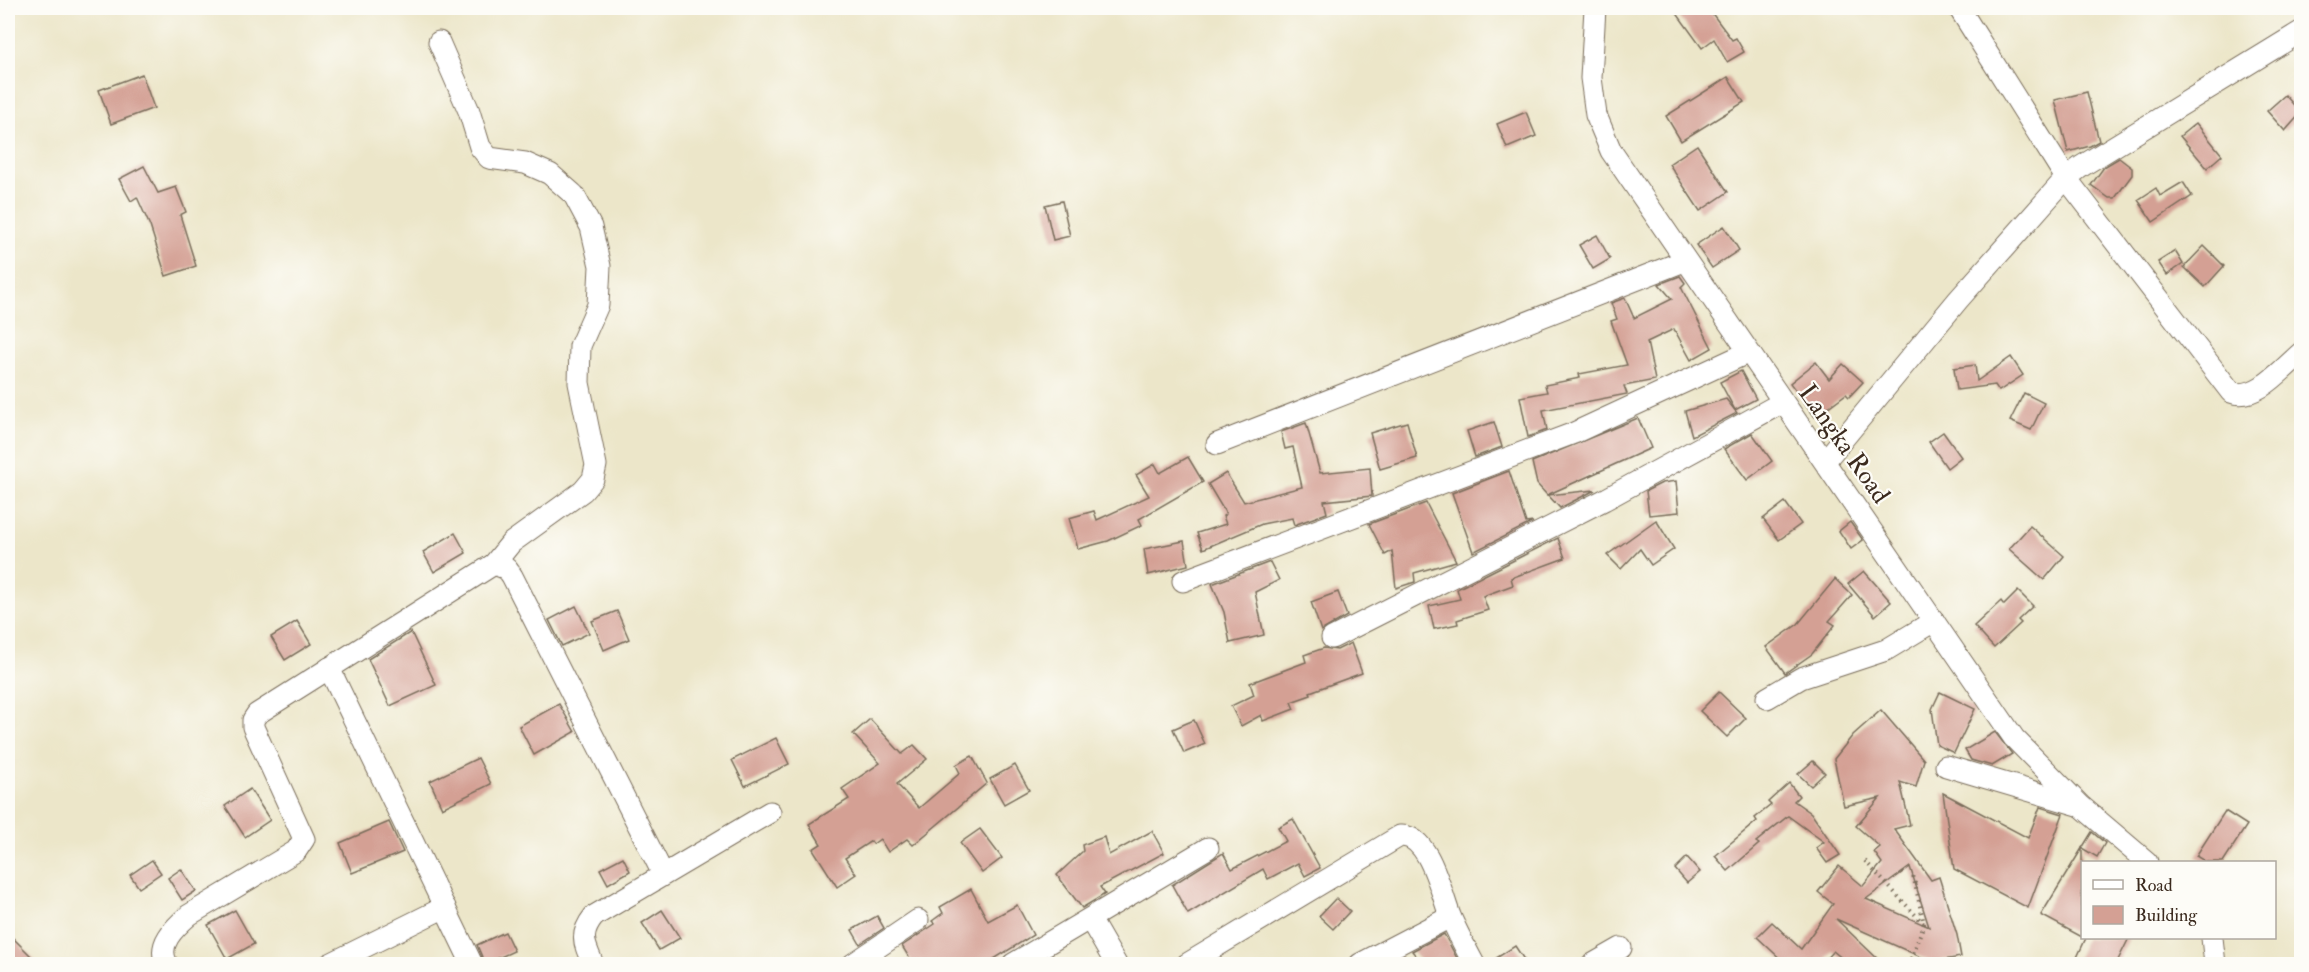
<svg xmlns="http://www.w3.org/2000/svg" width="2309" height="972" viewBox="0 0 2309 972" font-family="'IM FELL Double Pica',serif">
<style>
.building{fill:#d4a094;fill-rule:evenodd}
.lines{fill:none;stroke-linecap:round;stroke-linejoin:round}
.minor-casing{stroke:#796c5a;stroke-width:23}
.path{stroke:#796c5a;stroke-width:4;stroke-dasharray:1.5 4.5;stroke-linecap:butt}
.minor{stroke:#fff;stroke-width:21}
.labels{text-anchor:middle;dominant-baseline:central;stroke-width:4.5;stroke-linejoin:round;paint-order:stroke}
.street-label{font-size:26px;fill:#3b2a1e;stroke:#fdfcf7}
</style>
<rect width="100%" height="100%" fill="#fdfcf7"/>
<filter id="ink" filterUnits="userSpaceOnUse"><feTurbulence type="fractalNoise" baseFrequency=".0167" numOctaves="2"/><feDisplacementMap in="SourceGraphic" scale="12" xChannelSelector="R" yChannelSelector="G"/><feConvolveMatrix kernelMatrix="1 2 1 2 8 2 1 2 1" color-interpolation-filters="sRGB"/></filter>
<filter id="wash" filterUnits="userSpaceOnUse"><feTurbulence type="fractalNoise" baseFrequency=".008" numOctaves="4" result="noise"/><feDisplacementMap in="SourceGraphic" scale="24" xChannelSelector="R" yChannelSelector="G"/><feGaussianBlur stdDeviation="1.35" result="paint"/><feColorMatrix in="noise" values="0 0 0 0 0 0 0 0 0 0 0 0 0 0 0 0 0 1.4 0 .05"/><feComposite in="paint" operator="in"/></filter>
<g filter="url(#wash)">
<rect width="100%" height="100%" fill="#ece6c9"/>
<g id="blocks">
<!-- building -->
<g class="building">
<path d="M1673,8H1708L1732,40L1736,38L1744,52L1727,62L1714,39L1702,48Z"/>
<path d="M142,74L154,108L111,124L99,90Z"/>
<path d="M1728,77L1744,102L1681,141L1666,116Z"/>
<path d="M2087,92L2099,141L2090,146L2068,152L2055,100Z"/>
<path d="M2285,95L2301,113L2285,131L2267,111Z"/>
<path d="M1526,112L1536,136L1507,148L1497,124Z"/>
<path d="M2196,123L2222,155L2207,168L2180,136Z"/>
<path d="M1697,145L1728,192L1700,211L1669,164Z"/>
<path d="M2119,158L2132,168V175L2115,198H2109L2091,185L2104,167Z"/>
<path d="M144,166L158,193L176,187L186,212L180,215L196,266L166,276L150,226L137,197L131,201L119,179Z"/>
<path d="M2183,182L2192,196L2153,222L2138,200L2156,188L2160,196Z"/>
<path d="M1062,201L1070,236L1053,240L1045,205Z"/>
<path d="M1724,226L1739,250L1712,268L1696,245Z"/>
<path d="M1597,235L1610,259L1593,269L1579,245Z"/>
<path d="M2204,246L2224,266L2205,287L2184,267Z"/>
<path d="M2175,251L2183,264L2167,275L2158,262Z"/>
<path d="M1680,276L1685,283L1681,287L1712,348L1691,360L1674,329L1647,342L1655,380L1624,386L1627,394L1543,410L1547,430L1528,437L1520,397L1547,392L1545,385L1580,378L1579,374L1627,365L1611,321L1617,319L1611,303L1625,298L1634,318L1672,299L1659,284Z"/>
<path d="M2011,357L2023,375L1999,391L1995,385L1957,390L1954,368L1975,365L1977,381Z"/>
<path d="M1816,362L1829,379L1843,364L1863,382L1849,397L1846,394L1815,417L1790,383Z"/>
<path d="M1741,371L1756,399L1735,410L1720,382Z"/>
<path d="M2024,393L2044,403L2031,430L2010,421Z"/>
<path d="M1726,399L1737,413L1692,436L1685,411Z"/>
<path d="M1638,418L1651,448L1547,495L1537,484L1532,462Z"/>
<path d="M1407,422L1417,458L1380,469L1370,433Z"/>
<path d="M1494,422L1502,447L1475,457L1467,431Z"/>
<path d="M1306,423L1320,473L1370,468L1372,496L1324,501L1327,513L1294,525L1292,518L1262,524L1203,549L1197,533L1226,524L1223,516L1226,514L1208,484L1226,473L1244,502L1302,487L1293,447L1285,449L1281,432Z"/>
<path d="M1943,432L1961,457L1947,468L1929,442Z"/>
<path d="M1752,433L1772,461L1747,480L1724,449Z"/>
<path d="M1188,457L1203,482L1139,519L1142,525L1108,541L1078,549L1069,518L1094,511L1097,520L1149,496L1136,475L1155,464L1160,473Z"/>
<path d="M1509,471L1526,523L1533,522L1473,552L1452,493Z"/>
<path d="M1676,481L1679,512L1649,515L1646,491L1662,483Z"/>
<path d="M1595,490L1560,508L1548,495Z"/>
<path d="M1785,502L1801,524L1779,540L1763,519Z"/>
<path d="M1426,503L1456,561L1414,573L1415,582L1396,588L1392,551L1385,555L1369,524Z"/>
<path d="M1656,520L1674,549L1651,565L1640,549L1621,569L1607,555Z"/>
<path d="M1850,522L1863,540L1851,549L1839,531Z"/>
<path d="M2030,526L2064,556L2044,580L2009,549Z"/>
<path d="M455,533L466,553L434,572L423,552Z"/>
<path d="M1558,538L1565,558L1511,578L1513,585L1483,596L1488,610L1457,620L1458,624L1434,629L1429,606L1460,599L1457,589Z"/>
<path d="M1184,541L1188,565L1148,575L1144,549Z"/>
<path d="M1270,562L1279,580L1255,592L1264,635L1230,643L1224,612L1212,584Z"/>
<path d="M1864,571L1891,602L1875,616L1848,584Z"/>
<path d="M1835,579L1852,595L1829,621L1835,625L1812,654L1785,673L1766,647L1798,624Z"/>
<path d="M2018,591L2033,606L2018,620L2021,623L1994,648L1974,626L2001,601L2004,605Z"/>
<path d="M1338,592L1347,616L1321,631L1311,602Z"/>
<path d="M576,606L589,633L562,646L549,620Z"/>
<path d="M617,611L629,639L604,650L592,621Z"/>
<path d="M297,621L311,644L285,660L271,637Z"/>
<path d="M411,632L436,685L390,706L368,659Z"/>
<path d="M1351,643L1362,673L1310,692L1311,695L1291,702L1294,709L1263,721L1261,715L1241,726L1231,706L1254,695L1250,683L1306,662L1304,655L1324,648L1337,650Z"/>
<path d="M1719,692L1746,718L1727,737L1700,711Z"/>
<path d="M1940,692L1975,709L1954,753L1937,745L1932,709Z"/>
<path d="M559,704L575,732L534,755L519,726Z"/>
<path d="M1881,710L1924,760L1916,787L1900,782L1910,825L1894,829L1931,880L1939,877L1957,935L1961,957L1932,962L1836,919L1883,964H1849L1833,951L1821,964H1786L1757,937L1772,922L1801,949L1833,904L1818,892L1839,866L1863,886L1882,863L1874,852L1880,847L1856,826L1880,798L1844,806L1834,759L1853,735ZM1910,867L1929,927L1866,899Z"/>
<path d="M870,719L902,754L914,745L927,759L897,784L919,808L960,773L956,765L972,756L987,783L913,845L907,839L888,852L880,839L873,844L871,841L845,858L856,874L837,887L813,849L821,844L809,824L849,799L842,789L880,763L853,734Z"/>
<path d="M1194,720L1205,744L1184,753L1173,729Z"/>
<path d="M1995,732L2012,754L1992,766L1971,760L1965,750Z"/>
<path d="M776,738L789,764L745,786L732,760Z"/>
<path d="M478,758L491,784L442,808L430,781Z"/>
<path d="M1813,761L1825,773L1811,786L1798,774Z"/>
<path d="M1015,765L1029,790L1004,804L990,779Z"/>
<path d="M1789,783L1799,796L1794,801L1811,813L1840,855L1827,863L1816,848L1824,842L1788,816L1756,842L1759,844L1728,871L1715,856L1757,821L1755,818L1771,805L1768,802Z"/>
<path d="M250,789L270,820L245,837L225,806Z"/>
<path d="M1943,793L2028,838L2040,807L2063,814L2028,908L1954,869Z"/>
<path d="M2225,811L2247,825L2223,862H2206L2196,856Z"/>
<path d="M1293,819L1320,868L1305,876L1298,863L1268,879L1263,869L1188,914L1172,885L1223,853L1232,869L1286,841L1278,827Z"/>
<path d="M389,822L403,852L352,873L340,843Z"/>
<path d="M980,829L1002,858L982,873L960,843Z"/>
<path d="M1152,831L1164,853L1100,887L1105,894L1082,908L1057,875L1083,851L1082,845L1104,837L1109,855Z"/>
<path d="M2092,832L2105,843L2097,857L2082,848V937L2041,915Z"/>
<path d="M623,857L630,871L608,884L600,869Z"/>
<path d="M1687,857L1700,872L1687,883L1675,869Z"/>
<path d="M152,860L161,873L139,888L130,875Z"/>
<path d="M181,869L196,891L182,900L168,878Z"/>
<path d="M971,889L988,921L1017,905L1033,935L986,964H913L902,946L935,924L932,921L943,913L940,907Z"/>
<path d="M1336,898L1350,911L1333,929L1319,916Z"/>
<path d="M235,910L254,944L227,959L208,925Z"/>
<path d="M662,910L680,938L659,950L642,923Z"/>
<path d="M877,916L884,928L860,944L852,930Z"/>
<path d="M505,932L514,951L485,964L477,945Z"/>
<path d="M8,933L39,964H8Z"/>
<path d="M1444,934L1460,964H1423L1412,951Z"/>
<path d="M2086,938H2129L2116,964H2074Z"/>
<path d="M1515,946L1527,964H1487Z"/>
</g>
</g>
</g>
<g filter="url(#ink)">
<use href="#blocks" fill-opacity="0" stroke="#796c5a" stroke-width="1.5"/>
<g class="lines">
<!-- minor casing -->
<g class="minor-casing">
<g id="minor">
<path d="M1595,8L1591,78L1596,115L1611,151L2014,738L2081,806L2147,862"/>
<path d="M1959,8L2066,178L2231,392C2256,402 2283,368 2302,352"/>
<path d="M439,42L469,111L480,147L489,158L525,163L550,174L574,195L591,227L600,266L598,305L580,346L579,383L596,465L593,479L583,491L511,543L494,564"/>
<path d="M1217,444L1684,261"/>
<path d="M1825,461L1958,300L2066,178L2082,166L2302,31"/>
<path d="M1183,581L1574,433L1747,353"/>
<path d="M1332,638L1604,500L1783,402"/>
<path d="M329,668L472,964"/>
<path d="M1767,698L1801,678L1886,650L1934,621"/>
<path d="M1946,766L2078,805"/>
<path d="M1090,919L1116,964"/>
<path d="M2212,938L2215,964"/>
<path d="M167,964C156,945 174,928 189,915L296,851L304,839L253,727V720L257,714L494,564L507,569L512,576L663,874"/>
<path d="M330,964L445,907"/>
<path d="M593,964C584,943 579,935 594,916L770,812"/>
<path d="M853,964L918,920"/>
<path d="M1013,964L1208,848"/>
<path d="M1187,964L1400,836C1430,833 1442,898 1451,918C1458,934 1466,949 1474,964"/>
<path d="M1360,964L1450,917"/>
<path d="M1593,964L1621,948"/>
</g>
</g>
<!-- path -->
<g class="path">
<path d="M1865,861L1924,924"/>
<path d="M1909,964L1924,924L1913,875"/>
</g>
<!-- minor -->
<use href="#minor" class="minor"/>
</g>
</g>
<g class="labels">
<!-- street labels -->
<g class="street-label">
<text transform="translate(1844 444) rotate(55)">Langka Road</text>
</g>
</g>
<!-- margin -->
<rect width="2309" height="972" fill="none" stroke="#fdfcf7" stroke-width="30"/>
<!-- legend -->
<rect x="2081" y="861" width="195" height="78" fill="#fdfcf7" stroke="#afa8a0" stroke-width="1.5"/>
<rect x="2093" y="880" width="30" height="9" fill="#ffffff" stroke="#afa8a0" stroke-width="1.5"/>
<text x="2135" y="891" font-size="18" fill="#3b2a1e">Road</text>
<rect x="2093" y="906" width="30" height="18" fill="#d4a094" stroke="#afa8a0" stroke-width="1.5"/>
<text x="2135" y="921" font-size="18" fill="#3b2a1e">Building</text>
</svg>
